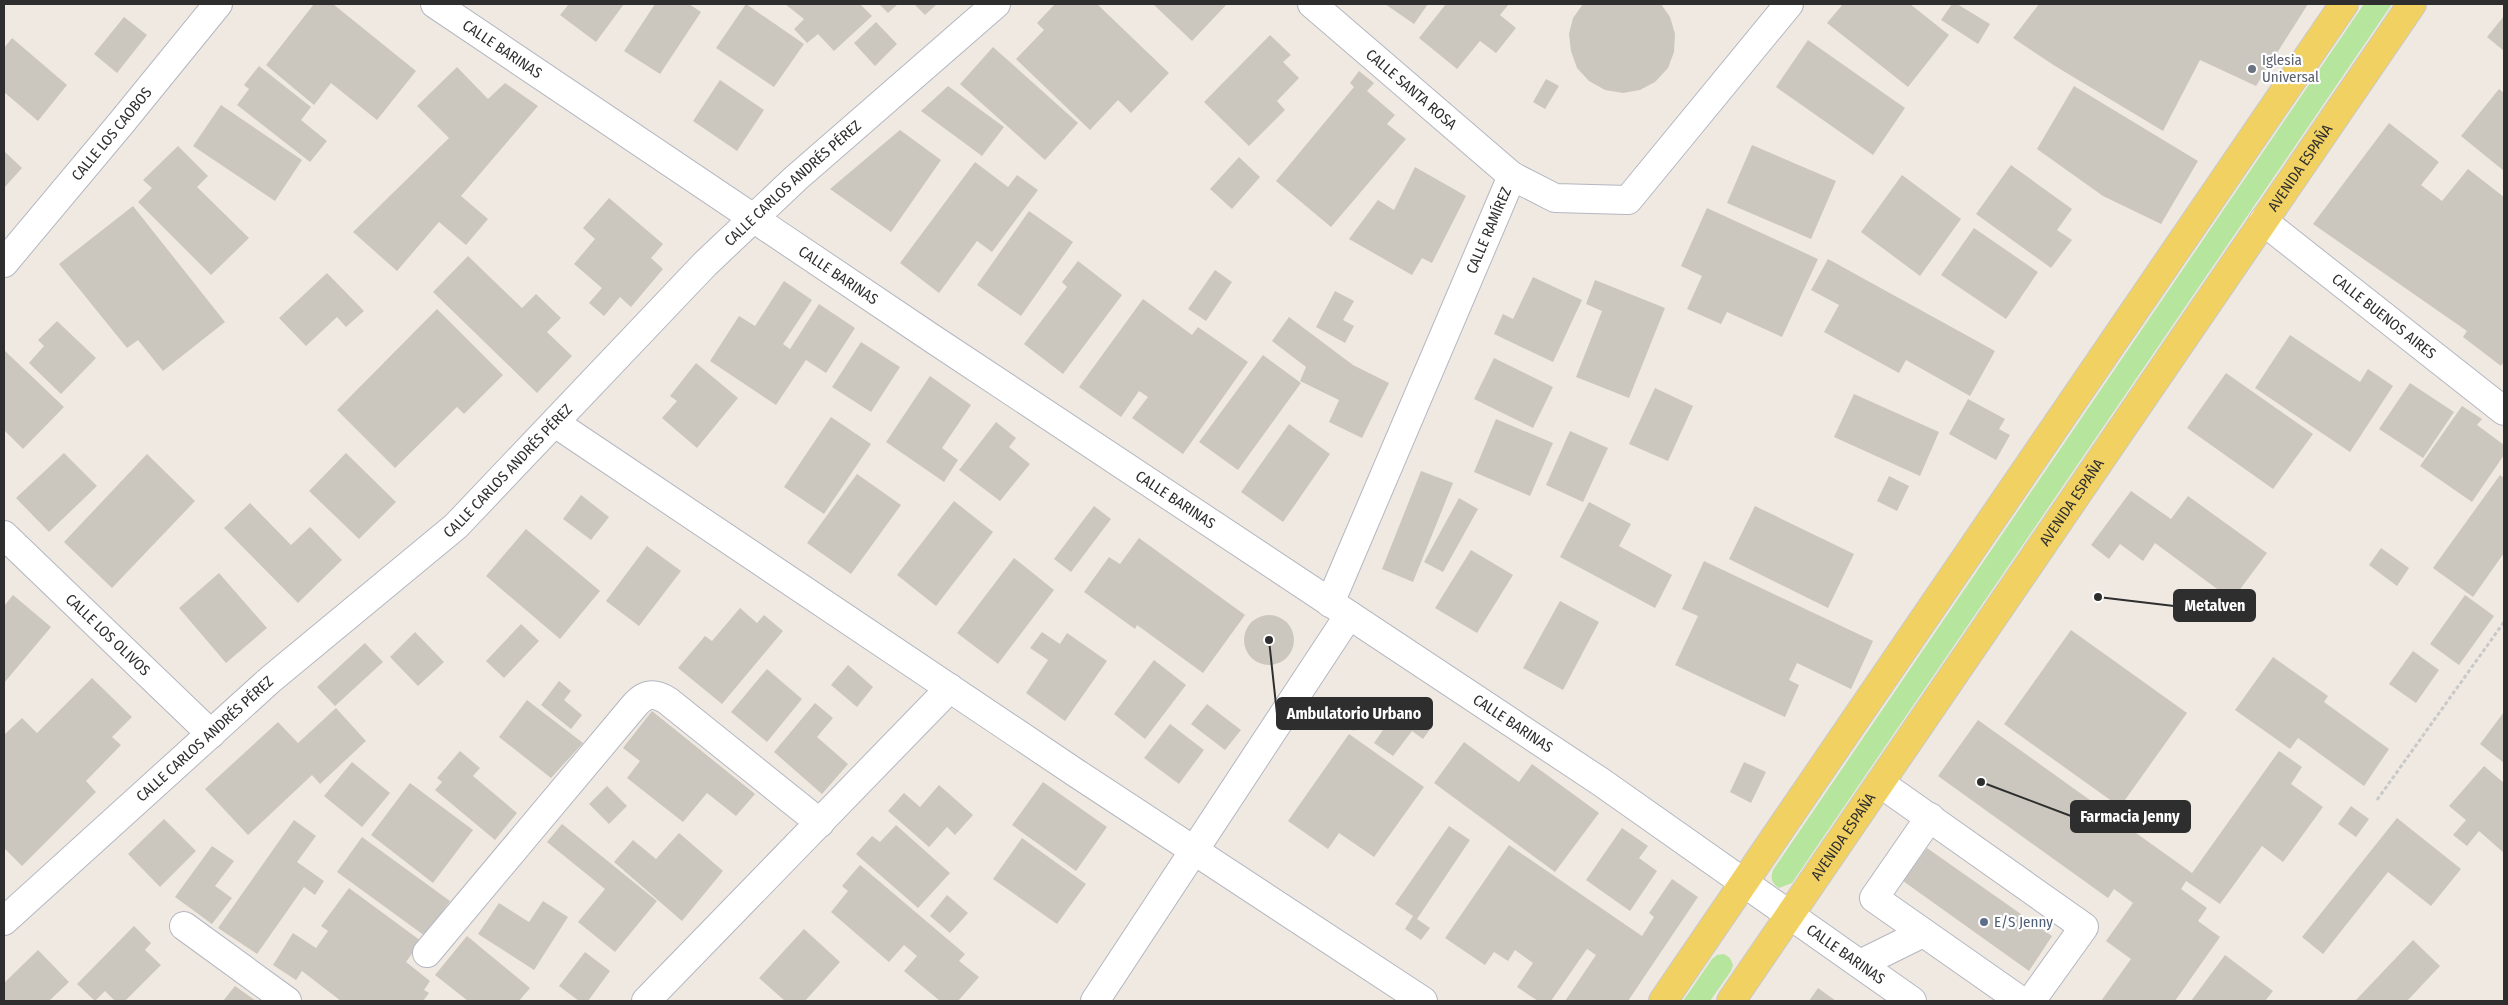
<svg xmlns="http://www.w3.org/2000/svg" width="2508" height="1005" viewBox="0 0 2508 1005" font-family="'Fira Sans Condensed',sans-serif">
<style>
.green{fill:#b6e59e}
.building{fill:#cbc7bf}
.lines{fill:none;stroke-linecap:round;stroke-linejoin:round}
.minor-casing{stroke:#b4b7c1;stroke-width:30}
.major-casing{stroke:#c9c9c9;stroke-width:30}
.path{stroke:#c9c9c9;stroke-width:3;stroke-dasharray:4 2.5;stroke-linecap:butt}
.minor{stroke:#fff;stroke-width:28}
.major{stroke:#f2d163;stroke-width:28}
.worship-dot{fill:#6b7280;stroke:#fff;stroke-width:2}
.service-dot{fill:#5c6f8a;stroke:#fff;stroke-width:2}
.labels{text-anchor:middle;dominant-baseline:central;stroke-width:4.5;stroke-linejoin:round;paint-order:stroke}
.street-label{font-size:15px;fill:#2e2e2e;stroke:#fff}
.worship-label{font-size:15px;fill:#5b616d;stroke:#fff;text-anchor:start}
.service-label{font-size:15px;fill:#4e5e75;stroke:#fff;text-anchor:start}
.leader{fill:none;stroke:#2e2e2e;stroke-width:2}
.callout-dot{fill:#2e2e2e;stroke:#fff;stroke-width:2}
.callout{fill:#2e2e2e;stroke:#2e2e2e;stroke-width:2}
.callout-label{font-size:16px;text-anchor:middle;font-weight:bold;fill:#fff}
</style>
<rect width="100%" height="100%" fill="#efe9e1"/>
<!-- green -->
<g class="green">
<path d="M2364,4H2392L1792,883L1779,888C1772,883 1770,879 1773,870Z"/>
<path d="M1724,954L1730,958L1733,965L1731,971L1710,1001H1683L1712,959L1717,955Z"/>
</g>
<!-- building -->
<g class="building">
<path d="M314,4H333L416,71L377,120L331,83L314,105L266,65Z"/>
<path d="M569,4H624L596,42L560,15Z"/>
<path d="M655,4H689L701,12L660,74L624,51Z"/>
<path d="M746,4L804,44L774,87L716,48Z"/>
<path d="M785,4H860L872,16L834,51L818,34L807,43L794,29L804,19Z"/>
<path d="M879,4H898L888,13Z"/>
<path d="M914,4H937L925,15Z"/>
<path d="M1055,4H1097L1169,73L1131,113L1118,100L1090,130L1016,59L1044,30L1037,23Z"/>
<path d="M1153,4H1227L1192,41Z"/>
<path d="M1385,4H1428L1414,24Z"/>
<path d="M1446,4H1509L1500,15L1516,28L1496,53L1480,41L1457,69L1419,38Z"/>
<path d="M1583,4H1661L1670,17L1675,34L1674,52L1668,68L1655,82L1640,90L1623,93L1605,90L1589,81L1577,68L1571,51L1569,34L1573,18Z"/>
<path d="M1843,4H1910L1949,35L1908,87L1827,23Z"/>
<path d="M1952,4H1957L1990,24L1978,44L1941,20Z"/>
<path d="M2039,4H2308L2256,86L2200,60L2163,131L2055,66L2013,38Z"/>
<path d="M2504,16V51L2487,37Z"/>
<path d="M124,17L147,35L117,73L94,54Z"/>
<path d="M876,22L897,44L875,66L854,43Z"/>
<path d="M1270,35L1291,55L1283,62L1299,78L1277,101L1285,110L1249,146L1204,102Z"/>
<path d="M12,38L67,85L38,121L4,92V48Z"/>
<path d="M1808,40L1905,108L1873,155L1776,87Z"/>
<path d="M993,47L1078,123L1045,160L960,84Z"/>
<path d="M259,66L311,107L301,120L327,141L310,162L237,105L249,89L244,85Z"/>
<path d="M457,67L488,99L505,83L538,106L461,196L488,219L466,245L439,222L397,271L353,232L449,138L417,106Z"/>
<path d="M1359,71L1374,83L1367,91L1395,115L1387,124L1406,139L1331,227L1276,181L1354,87L1350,83Z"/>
<path d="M1546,79L1559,86L1545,109L1533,102Z"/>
<path d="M720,80L764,110L737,151L693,121Z"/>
<path d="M948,86L1004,127L982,156L921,111Z"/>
<path d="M2074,86L2198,161L2161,224L2103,196L2037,149Z"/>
<path d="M2499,89L2504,93V171L2461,136Z"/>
<path d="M221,105L302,160L275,201L193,146Z"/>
<path d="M2389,123L2439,162L2421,185L2442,201L2468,169L2504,197V361L2501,366L2463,337L2467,331L2313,224Z"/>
<path d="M900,130L941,160L891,232L830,189Z"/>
<path d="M1752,145L1836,181L1811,239L1727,203Z"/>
<path d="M178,146L208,176L197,187L249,238L211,275L138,202L152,188L143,180Z"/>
<path d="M4,151L22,168L4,188Z"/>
<path d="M1239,157L1260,177L1232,209L1210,189Z"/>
<path d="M975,162L1008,187L1017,175L1038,190L992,252L977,241L939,293L900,263Z"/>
<path d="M2011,165L2072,209L2057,230L2072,240L2051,268L1976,214Z"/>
<path d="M1415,167L1466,196L1432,263L1422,258L1412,275L1349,239L1378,200L1394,210Z"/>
<path d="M1902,175L1961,219L1920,276L1861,232Z"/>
<path d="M609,198L663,244L651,258L663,269L631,307L620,297L604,316L589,303L602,288L574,264L595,239L583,228Z"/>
<path d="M133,206L225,322L163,371L138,340L127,348L59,264Z"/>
<path d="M1707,208L1818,259L1782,337L1727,312L1721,324L1687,309L1702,276L1681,266Z"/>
<path d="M1029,211L1073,242L1021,316L977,285Z"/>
<path d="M1974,228L2038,272L2006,319L1941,275Z"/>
<path d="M468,256L522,308L536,294L561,318L547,332L572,356L537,393L433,292Z"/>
<path d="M1828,259L1995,351L1970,396L1906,360L1899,373L1824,332L1839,305L1811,290Z"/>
<path d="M1078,261L1122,295L1063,374L1024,344L1067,287L1062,282Z"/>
<path d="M1215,270L1232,282L1206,321L1188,309Z"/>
<path d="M327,273L364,311L346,327L337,317L306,346L279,318Z"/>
<path d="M1533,277L1582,300L1553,362L1494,334L1503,314L1513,319Z"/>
<path d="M1595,280L1665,308L1629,398L1576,377L1602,311L1586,304Z"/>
<path d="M784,281L812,300L783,344L790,349L819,304L855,328L826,373L806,360L776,405L710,361L739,316L755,326Z"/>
<path d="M1335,291L1354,301L1343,320L1354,326L1345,343L1316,327Z"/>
<path d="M1143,299L1192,335L1198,327L1248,362L1183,454L1132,418L1148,397L1139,391L1121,417L1079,387Z"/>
<path d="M437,309L503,375L464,414L457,407L395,468L337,410Z"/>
<path d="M1289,317L1353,365L1389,383L1362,438L1329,422L1339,400L1300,381L1306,367L1272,341Z"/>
<path d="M57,321L96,358L61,394L29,363L44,346L38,340Z"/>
<path d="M2290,335L2360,382L2368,369L2393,386L2350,452L2255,388Z"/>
<path d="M861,342L900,367L871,412L832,387Z"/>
<path d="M4,350L64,407L23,449L4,430Z"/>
<path d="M1263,355L1301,383L1238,470L1199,442Z"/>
<path d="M1494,358L1553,387L1533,428L1474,399Z"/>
<path d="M696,363L738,398L697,448L662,418L677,401L670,396Z"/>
<path d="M2226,373L2313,434L2273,489L2187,428Z"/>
<path d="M930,376L971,405L942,448L958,460L944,482L886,442Z"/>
<path d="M2410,383L2454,412L2423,458L2379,429Z"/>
<path d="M1655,388L1693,406L1668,461L1629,444Z"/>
<path d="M1854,394L1939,432L1920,476L1834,437Z"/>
<path d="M1968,399L2005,419L1999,429L2010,435L1996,460L1949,434Z"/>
<path d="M2462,406L2482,419L2477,425L2504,445V455L2472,502L2420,466Z"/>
<path d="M831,417L871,444L824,514L784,487Z"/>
<path d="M1496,419L1553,443L1530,496L1474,472Z"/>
<path d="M996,422L1016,438L1009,447L1030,464L1000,501L959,470Z"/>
<path d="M1289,424L1330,454L1283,522L1241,492Z"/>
<path d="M1570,431L1608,448L1583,502L1546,485Z"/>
<path d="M64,453L97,486L49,532L16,498Z"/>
<path d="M346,453L396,502L359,539L309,491Z"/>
<path d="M147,454L195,501L112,588L64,542Z"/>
<path d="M1421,471L1453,483L1413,582L1382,569Z"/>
<path d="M857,474L901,505L851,574L807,543Z"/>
<path d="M2500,475L2504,478V553L2473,597L2433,568Z"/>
<path d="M1889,476L1909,486L1897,511L1877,501Z"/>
<path d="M2131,491L2171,519L2188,496L2267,553L2232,600L2155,543L2143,561L2120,544L2109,559L2091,545Z"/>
<path d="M581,495L609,517L591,540L563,519Z"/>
<path d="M1459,498L1478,509L1443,572L1424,562Z"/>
<path d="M954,501L993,532L936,606L897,575Z"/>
<path d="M1589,502L1631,524L1619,546L1672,575L1655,608L1560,557Z"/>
<path d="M250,503L291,545L310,527L342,560L298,603L224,528Z"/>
<path d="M1094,506L1111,519L1071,572L1054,559Z"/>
<path d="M1755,506L1854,554L1828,608L1729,559Z"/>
<path d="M526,529L600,591L560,639L486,576Z"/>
<path d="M1139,538L1245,615L1203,673L1137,625L1135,629L1084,592L1109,557L1120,564Z"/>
<path d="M647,546L681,571L639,626L606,601Z"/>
<path d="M2381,548L2409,568L2397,586L2369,565Z"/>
<path d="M1471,550L1513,575L1477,633L1435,608Z"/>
<path d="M1014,558L1054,590L998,664L957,633Z"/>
<path d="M1704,561L1873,641L1851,689L1797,663L1789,680L1799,685L1785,717L1675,665L1698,616L1682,609Z"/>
<path d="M219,573L267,628L226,663L179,608Z"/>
<path d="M13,595L51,627L4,683V606Z"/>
<path d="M2465,595L2494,616L2459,665L2430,644Z"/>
<path d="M1560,601L1599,622L1563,690L1523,668Z"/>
<path d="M740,608L757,623L764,615L783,631L722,704L678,668L705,636L712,641Z"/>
<circle cx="1269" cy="640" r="25"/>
<path d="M521,624L539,641L504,678L486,661Z"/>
<path d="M2071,630L2187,713L2120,807L2004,724Z"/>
<path d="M415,632L444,662L418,686L390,657Z"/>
<path d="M1042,632L1060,644L1067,633L1107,661L1065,721L1026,693L1048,660L1030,648Z"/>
<path d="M365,643L383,662L335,706L317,687Z"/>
<path d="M2413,651L2439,670L2416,703L2389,684Z"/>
<path d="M2273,657L2328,696L2324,702L2389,749L2364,786L2298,738L2290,749L2235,710Z"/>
<path d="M1154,660L1186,685L1145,739L1114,714Z"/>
<path d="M848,665L873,687L857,707L831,685Z"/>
<path d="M767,669L802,699L767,742L731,712Z"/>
<path d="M92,678L132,717L112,737L121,745L86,781L96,792L22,866L4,848V733L5,734L22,718L37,733Z"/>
<path d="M559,681L571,691L564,700L582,715L571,729L541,705Z"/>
<path d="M1350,698L1368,711L1354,731L1335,718Z"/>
<path d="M527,700L583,743L551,778L499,737Z"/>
<path d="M815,703L833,718L817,737L848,764L822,794L774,752Z"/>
<path d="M1207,704L1241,730L1225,750L1191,724Z"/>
<path d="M1401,704L1433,725L1423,739L1412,731L1393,756L1374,743Z"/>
<path d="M336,708L366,741L320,784L312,775L248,835L205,789L278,722L298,743Z"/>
<path d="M652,711L755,794L736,816L707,793L683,822L627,778L640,761L623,748Z"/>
<path d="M2504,712V763L2480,744Z"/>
<path d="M1978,720L2192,873L2279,751L2302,767L2291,784L2323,807L2283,862L2262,846L2220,904L2186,881L2181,889L2207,908L2198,921L2220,937L2175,1001H2101L2131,959L2106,941L2133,903L2114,889L2108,898L1938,776Z"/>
<path d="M1170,724L1204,750L1179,784L1144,758Z"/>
<path d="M1349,734L1424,787L1374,857L1339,833L1328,849L1288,821Z"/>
<path d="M1464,742L1519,782L1532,764L1599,813L1555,872L1434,783Z"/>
<path d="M460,751L480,768L473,776L517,813L495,840L435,790L442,782L437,778Z"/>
<path d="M352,762L390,793L362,827L324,796Z"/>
<path d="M1744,762L1766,772L1751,803L1730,792Z"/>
<path d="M2484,766L2504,783V853L2479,831L2467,846L2453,835L2466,820L2449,806Z"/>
<path d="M1043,782L1107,827L1076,871L1012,825Z"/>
<path d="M410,783L473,830L433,883L371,835Z"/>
<path d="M939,785L973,815L955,835L947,827L929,847L888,811L904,793L920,807Z"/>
<path d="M607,786L627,806L609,824L589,804Z"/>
<path d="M2351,806L2369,819L2356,837L2338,824Z"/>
<path d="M2397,818L2461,869L2431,906L2388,872L2323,954L2302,937Z"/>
<path d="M164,819L196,851L160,887L128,854Z"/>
<path d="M294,820L316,836L297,862L324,881L315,895L304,887L257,954L218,928Z"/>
<path d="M562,824L657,901L615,952L578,922L605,889L547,842Z"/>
<path d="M896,825L950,873L918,908L856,854L872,836L880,842Z"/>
<path d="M1449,826L1470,840L1417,919L1430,928L1421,940L1405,929L1413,916L1395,904Z"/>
<path d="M1622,828L1648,846L1639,858L1657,871L1630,911L1586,880Z"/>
<path d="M679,833L723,871L682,921L614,862L633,840L656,859Z"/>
<path d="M362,837L450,901L425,936L337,872Z"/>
<path d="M1022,838L1086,884L1057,924L993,879Z"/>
<path d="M1509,845L1642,936L1654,917L1649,913L1672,879L1698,897L1628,1001H1565L1596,955L1587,949L1551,1001H1538L1517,987L1533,963L1515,950L1508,961L1494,952L1485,965L1445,938Z"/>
<path d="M212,846L234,861L215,886L232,898L212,924L175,897Z"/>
<path d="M1927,848L2052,936L2029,971L1903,881Z"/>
<path d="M860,865L965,954L959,961L979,977L958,1001H940L904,971L917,956L904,945L889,962L831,912L848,891L842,886Z"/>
<path d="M349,888L421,941L406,962L430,981L424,990L429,993L423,1001H341L302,971L296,980L273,965L293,933L316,948L328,931L321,926Z"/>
<path d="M947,895L968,913L950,933L930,916Z"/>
<path d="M543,901L568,917L534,970L478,934L499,903L529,922Z"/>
<path d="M134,926L151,943L145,950L161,965L125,1001H115L105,991L95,1001L77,984Z"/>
<path d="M804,929L840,962L805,1001H785L759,978Z"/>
<path d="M467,936L530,988L519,1001H468L435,975Z"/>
<path d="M2413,940L2440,966L2407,1001H2355Z"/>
<path d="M38,950L69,982L49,1001H4V983Z"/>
<path d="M585,952L610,971L588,1001H579L559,986Z"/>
<path d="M2225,955L2273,991L2265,1001H2191Z"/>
<path d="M235,986L256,1001H223Z"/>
<path d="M1818,988L1836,1001H1809Z"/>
</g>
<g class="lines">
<!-- minor casing -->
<g class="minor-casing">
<g id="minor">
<path id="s1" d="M435,4L933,339L1601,782L1912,1001"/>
<path id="s2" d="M1312,4L1512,176L1555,198L1628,200L1789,4"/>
<path id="s3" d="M2263,221L2504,411"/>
<path id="s4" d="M4,263L122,122L218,4"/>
<path d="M555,423L1076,773L1423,1001"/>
<path id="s5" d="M4,535L211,734"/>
<path id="s6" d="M1330,603L1512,176"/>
<path d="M1880,783L2084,927L2031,1001"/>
<path d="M1930,817L1874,898L2021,1001"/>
<path id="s7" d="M4,921L271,679L456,526L705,264L795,179L996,4"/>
<path d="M184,926L287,1001"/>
<path d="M427,953L634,706C645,693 654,692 668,701L820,823"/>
<path d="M1860,964L1923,933"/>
<path d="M646,1001L950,688"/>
<path d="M1095,1001L1349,615"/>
</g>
</g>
<!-- major casing -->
<g class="major-casing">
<g id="major">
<path d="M1663,1001L2344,4"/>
<path id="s8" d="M1731,1001L2412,4"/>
</g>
</g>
<!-- path -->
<path class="path" d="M2377,800L2504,622"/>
<!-- minor -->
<use href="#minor" class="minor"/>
<!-- major -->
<use href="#major" class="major"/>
</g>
<!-- markers -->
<circle class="worship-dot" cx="2252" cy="69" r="5"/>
<circle class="service-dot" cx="1984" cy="922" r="5"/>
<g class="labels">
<!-- street labels -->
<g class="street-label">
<text stroke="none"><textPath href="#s1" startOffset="81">CALLE BARINAS</textPath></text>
<text stroke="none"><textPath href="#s2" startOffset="131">CALLE SANTA ROSA</textPath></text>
<text stroke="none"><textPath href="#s4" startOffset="168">CALLE LOS CAOBOS</textPath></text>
<text stroke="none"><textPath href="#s8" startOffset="1009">AVENIDA ESPAÑA</textPath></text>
<text stroke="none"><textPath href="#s7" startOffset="1081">CALLE CARLOS ANDRÉS PÉREZ</textPath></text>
<text stroke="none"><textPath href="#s6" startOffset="405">CALLE RAMÍREZ</textPath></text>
<text stroke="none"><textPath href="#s1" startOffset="486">CALLE BARINAS</textPath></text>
<text stroke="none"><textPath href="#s3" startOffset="154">CALLE BUENOS AIRES</textPath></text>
<text stroke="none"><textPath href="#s7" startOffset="676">CALLE CARLOS ANDRÉS PÉREZ</textPath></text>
<text stroke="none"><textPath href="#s1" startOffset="891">CALLE BARINAS</textPath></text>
<text stroke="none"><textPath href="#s8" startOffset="604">AVENIDA ESPAÑA</textPath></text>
<text stroke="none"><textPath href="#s5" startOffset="144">CALLE LOS OLIVOS</textPath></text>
<text stroke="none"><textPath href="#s1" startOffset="1296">CALLE BARINAS</textPath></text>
<text stroke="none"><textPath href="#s7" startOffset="271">CALLE CARLOS ANDRÉS PÉREZ</textPath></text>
<text stroke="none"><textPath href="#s8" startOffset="199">AVENIDA ESPAÑA</textPath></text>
<text stroke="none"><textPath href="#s1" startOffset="1701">CALLE BARINAS</textPath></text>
</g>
<!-- worship labels -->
<g class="worship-label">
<text x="2262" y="60">Iglesia<tspan x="2262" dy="17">Universal</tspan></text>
</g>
<!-- service labels -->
<g class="service-label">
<text x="1994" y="922">E/S Jenny</text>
</g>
</g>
<!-- callouts -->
<path class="leader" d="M2098 597L2174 606M1269 640L1277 714M1981 782L2071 816"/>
<g class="callout-dot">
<circle cx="2098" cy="597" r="5"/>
<circle cx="1269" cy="640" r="5"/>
<circle cx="1981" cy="782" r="5"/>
</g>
<g class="callout">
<rect x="2174" y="590" width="81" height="31" rx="5"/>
<rect x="1277" y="698" width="155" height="31" rx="5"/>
<rect x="2071" y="801" width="119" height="31" rx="5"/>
</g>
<g class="callout-label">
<text x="2215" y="611">Metalven</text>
<text x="1354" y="719">Ambulatorio Urbano</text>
<text x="2130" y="822">Farmacia Jenny</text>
</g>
<!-- border -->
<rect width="2508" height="1005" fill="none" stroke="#2e2e2e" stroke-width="10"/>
</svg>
